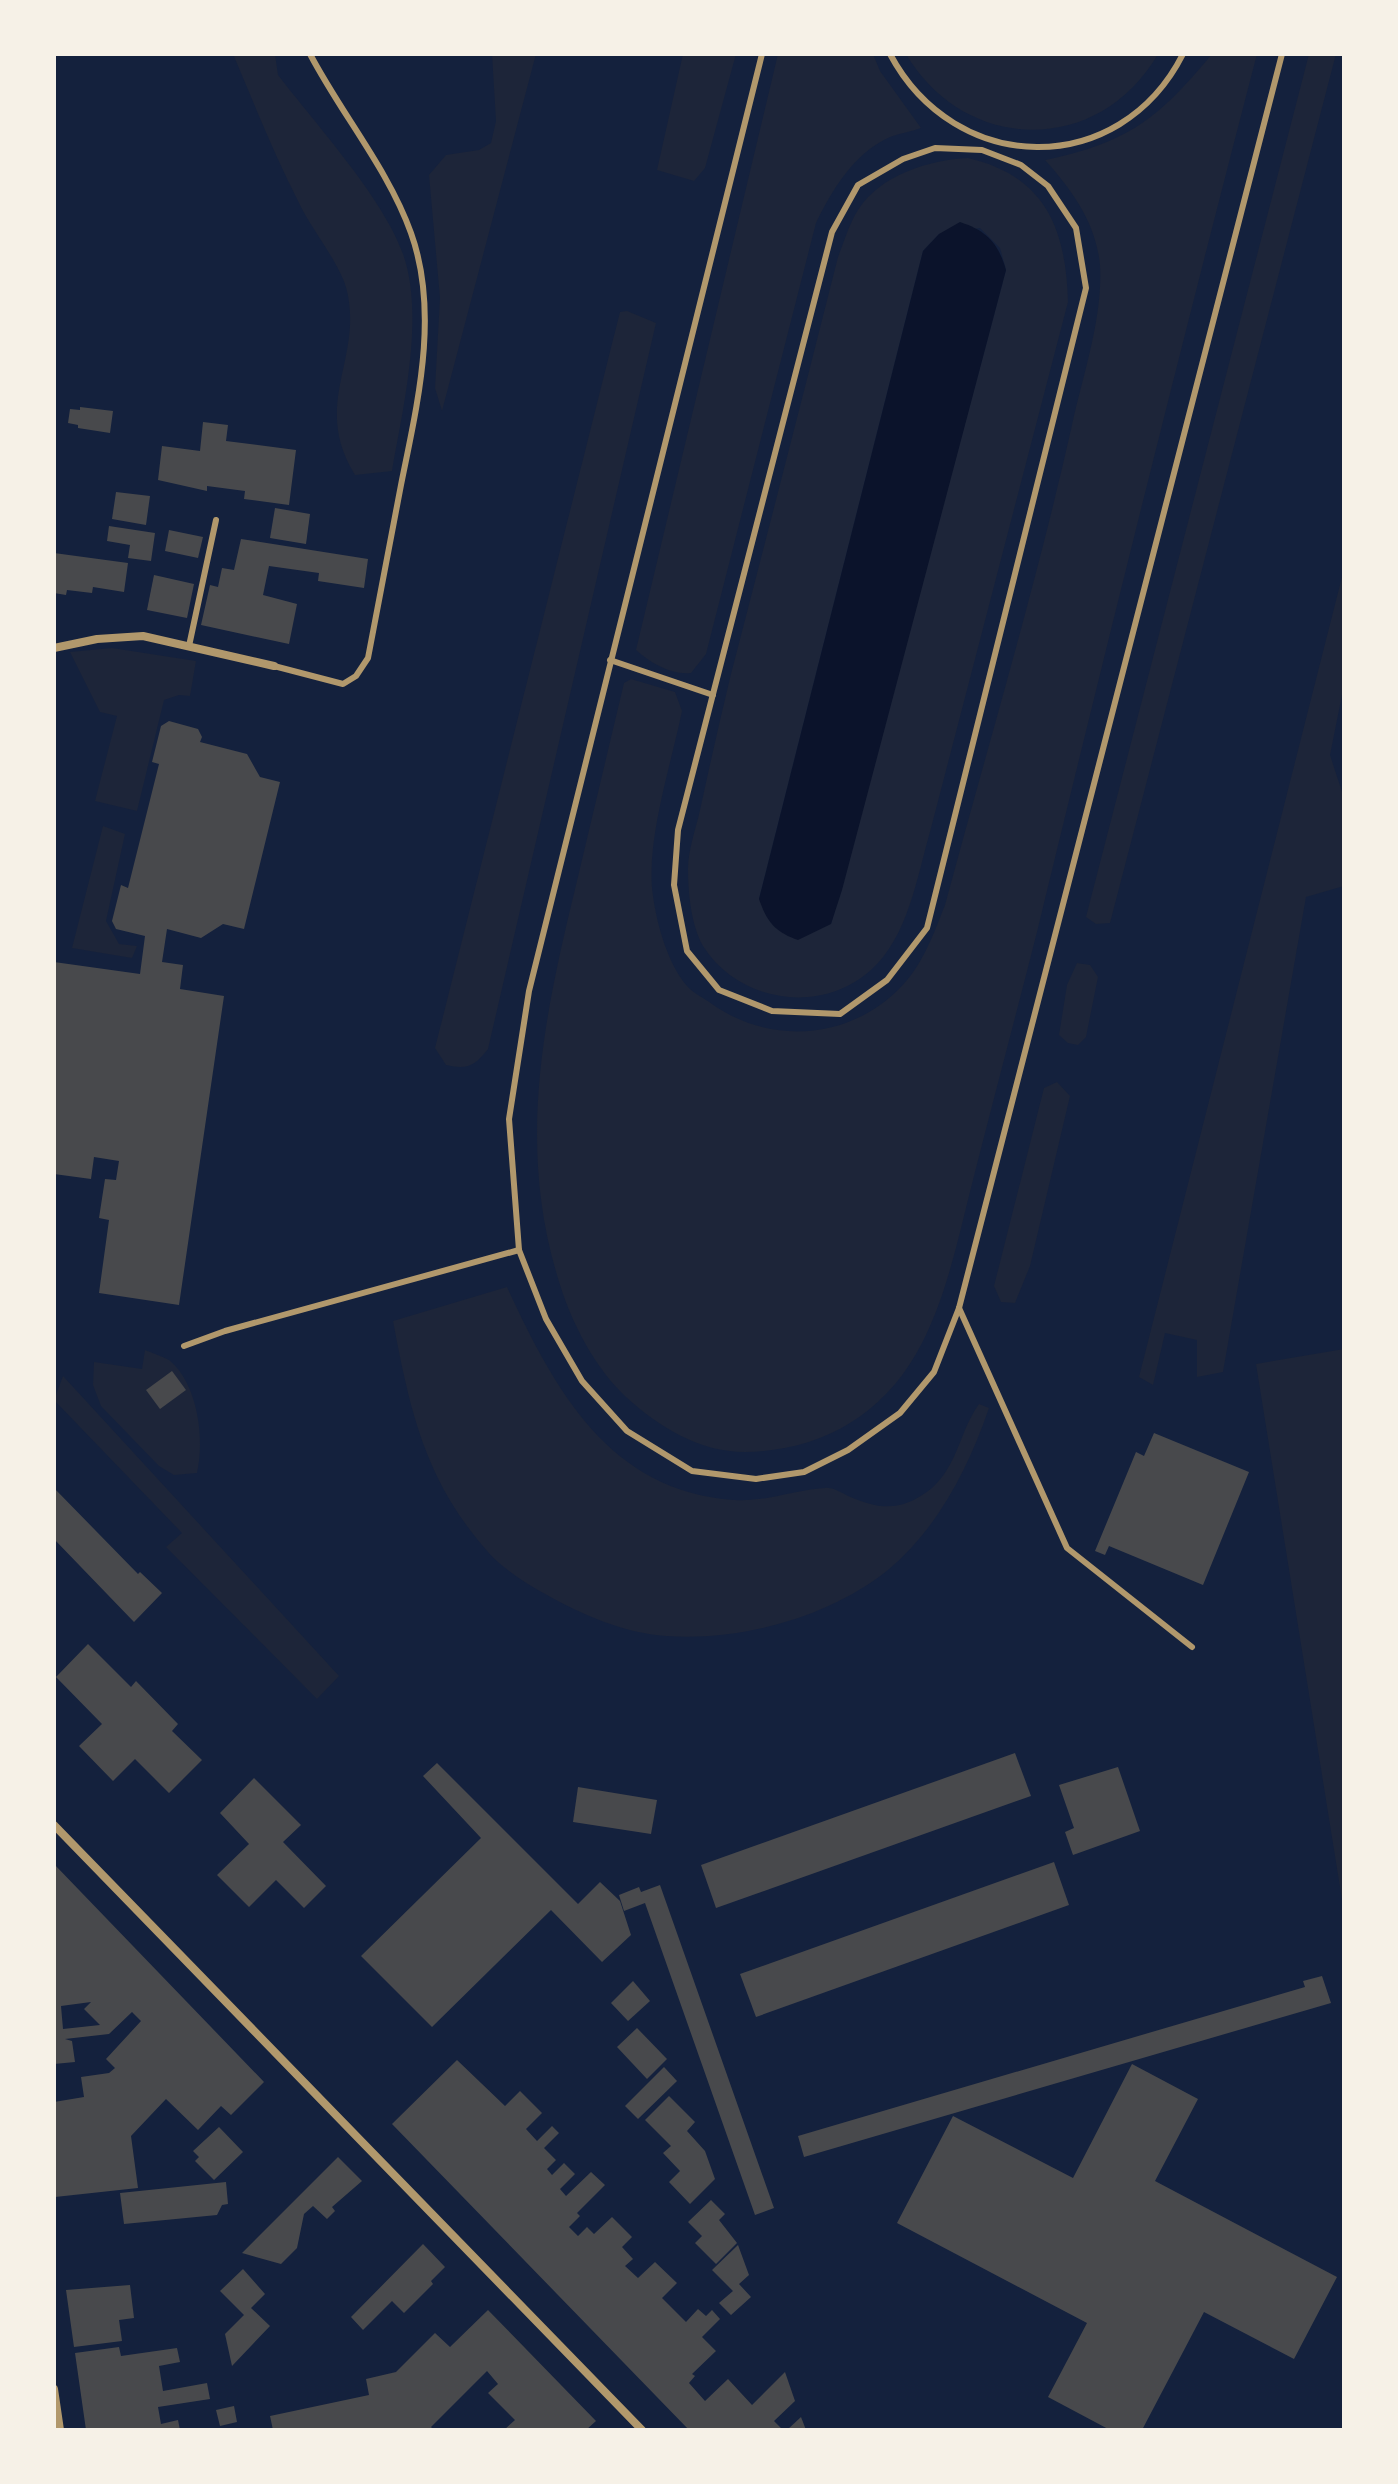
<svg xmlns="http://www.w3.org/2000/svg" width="1398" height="2484" viewBox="0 0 1398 2484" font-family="'Space Grotesk',sans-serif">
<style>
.green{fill:#1d2539;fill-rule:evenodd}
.water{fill:#0b132b}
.building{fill:#48494c;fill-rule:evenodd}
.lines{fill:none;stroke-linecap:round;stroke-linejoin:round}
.service{stroke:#b1986c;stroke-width:6}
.minor{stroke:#b1986c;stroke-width:8}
</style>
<rect width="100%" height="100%" fill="#14213d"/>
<!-- green -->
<g class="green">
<path d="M233,54H275L278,75C315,123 384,199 403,254C425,316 403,408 392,471L355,475C311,404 363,359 347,291C341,265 312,230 300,205C275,156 254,104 233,54Z"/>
<path d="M492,54H536L442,411L435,388L440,298L429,175L446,155L479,150L491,143L496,121Z"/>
<path d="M683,54H736L705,168L694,181L657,170Z"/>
<path d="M778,54H873L880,71L921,128C911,132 900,133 890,137C854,153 832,190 816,223L706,654L691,673C670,675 651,663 636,650Z"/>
<path d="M906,54H1158C1099,156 965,154 906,54Z"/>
<path d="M1212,54H1257C1181,346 1108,639 1037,932C1016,1015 994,1097 973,1180C958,1238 946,1302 916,1354C879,1418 818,1451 745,1452C699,1452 659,1427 626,1397C597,1370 576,1331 563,1294C515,1153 542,1025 576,885C592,818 608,750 624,683L631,679L675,692L682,711C671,766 645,842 653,896C657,925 668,964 687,986C693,993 704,998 712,1004C770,1045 848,1040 899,989C923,965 933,935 945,905C988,745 1036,586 1072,425C1083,374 1103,318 1100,265C1096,223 1072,190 1045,160C1128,143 1159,118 1212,54Z"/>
<path d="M1309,54H1336L1110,923L1096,924L1086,917Z"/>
<path d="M968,158C1045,176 1066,228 1068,302L930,832C917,877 908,937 871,970C821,1015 739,1003 703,946C691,925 688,892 688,869C688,850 696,828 700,810C710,764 720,719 731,674C767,535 803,396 838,257C844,242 849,224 858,210C880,175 929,160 968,158ZM980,228L1000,248L1006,270L831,924L759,899L923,251L939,234Z"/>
<path d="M627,311L656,323L488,1049C475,1066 467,1070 446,1065L435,1048L620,312Z"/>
<path d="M1344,569V685L1330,755L1344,798V886L1306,897L1223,1372L1197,1377V1340L1165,1333L1153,1385L1139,1377Z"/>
<path d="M112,648L196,661L190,696L179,695L164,700L137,811L95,801L117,716L100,712L70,652Z"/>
<path d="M103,826L125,834L106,921L119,944L137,946L132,958L72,948Z"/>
<path d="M1077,963L1090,965L1098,977L1086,1037L1078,1045L1068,1043L1059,1035L1067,985Z"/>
<path d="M1057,1082L1070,1096L1030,1266L1015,1303L1001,1302L994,1286L1044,1088Z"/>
<path d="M507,1287C554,1388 608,1491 734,1500C766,1502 794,1490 825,1488C832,1487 840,1492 848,1496C880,1510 902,1512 932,1488C958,1465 960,1430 979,1404L989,1408C968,1469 938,1528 888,1570C828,1618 741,1641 666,1636C624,1633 583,1615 547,1595C527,1584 503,1569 488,1552C425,1481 410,1411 393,1321Z"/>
<path d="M1344,1349V1912L1256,1364Z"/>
<path d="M145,1350C152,1353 162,1356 169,1360C198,1383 205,1440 197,1473L174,1475L159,1466L101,1406L93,1385L94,1362L142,1369Z"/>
<path d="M63,1376L339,1676L317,1699L166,1547L182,1533L54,1400Z"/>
</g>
<!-- water -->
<path class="water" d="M960,222C987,231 998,243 1006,270L842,890L831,924L798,940C775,932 767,922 759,899L923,251L939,234Z"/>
<!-- building -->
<g class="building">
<path d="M80,407L113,411L110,433L78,428V425L68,423L70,409L80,410Z"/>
<path d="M203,422L228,425L226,441L296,450L289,505L244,499L245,491L207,486V491L158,480L162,446L200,451Z"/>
<path d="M116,492L150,496L146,525L112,519Z"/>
<path d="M275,508L310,514L306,544L270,538Z"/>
<path d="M109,526L155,533L151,561L128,558L130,545L107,541Z"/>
<path d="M169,530L203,537L198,558L165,551Z"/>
<path d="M241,539L368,559L364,588L318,581L319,573L269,566L263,595L297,604L289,644L201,625L210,585L218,587L222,568L234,570Z"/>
<path d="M54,553L128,563L124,592L93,587L92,593L67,590L66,595L54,593Z"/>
<path d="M154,575L194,584L187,618L147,610Z"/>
<path d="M169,721L198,729L202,737L200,742L247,754L260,777L280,782L244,929L223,924L201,938L167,929L162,962L183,965L180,989L224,996L179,1305L99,1293L109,1220L99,1218L105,1179L116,1180L119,1161L94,1157L91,1179L54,1174V962L140,974L145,936L116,929L112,921L121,885L128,888L159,764L152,762L161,726Z"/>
<path d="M172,1371L186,1390L160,1409L146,1390Z"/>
<path d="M1154,1433L1249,1472L1203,1585L1109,1546L1105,1555L1095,1551L1136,1452L1144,1456Z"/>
<path d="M54,1488L138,1574L140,1572L162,1593L134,1622L54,1539Z"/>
<path d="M88,1644L131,1687L136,1681L178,1724L172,1731L202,1760L169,1793L135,1759L113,1781L79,1746L102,1724L56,1677Z"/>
<path d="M1015,1753L1031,1796L716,1908L701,1865Z"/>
<path d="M437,1763L578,1904L600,1882L620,1901L631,1935L602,1962L551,1910L432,2027L361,1956L481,1838L423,1776Z"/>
<path d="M1118,1767L1140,1831L1073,1855L1065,1832L1074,1828L1059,1785Z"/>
<path d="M254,1778L301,1825L283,1842L326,1886L304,1908L276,1880L249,1907L217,1875L249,1844L220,1813Z"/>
<path d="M578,1787L657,1800L651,1834L573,1822Z"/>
<path d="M1054,1862L1069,1905L756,2017L740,1974Z"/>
<path d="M54,1864L264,2082L231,2115L221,2106L198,2130L166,2099L131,2136L138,2188L55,2197L54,2102L84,2097L81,2077L109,2073L115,2068L106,2059L141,2021L132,2012L109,2034L65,2039L72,2041L75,2062L54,2064ZM91,2002L84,2009L100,2025L63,2029L61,2006Z"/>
<path d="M660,1885L774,2208L755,2215L645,1903L624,1911L619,1895L639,1887L641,1892Z"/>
<path d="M1322,1976L1331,2003L804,2157L798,2136L1305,1987L1303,1981Z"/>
<path d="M633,1981L650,2001L628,2021L611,2003Z"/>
<path d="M637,2028L667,2059L647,2079L617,2047Z"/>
<path d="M457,2060L505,2106L520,2091L542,2113L526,2129L537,2141L552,2126L559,2133L544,2148L556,2160L547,2169L552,2175L564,2163L575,2174L560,2189L566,2196L591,2172L605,2185L577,2213L580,2216L569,2227L578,2236L587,2227L594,2234L612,2217L632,2237L622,2247L633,2259L625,2266L638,2278L655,2262L677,2283L662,2298L686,2322L698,2309L706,2316L712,2310L720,2319L702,2337L716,2351L692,2374L695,2376L689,2383L705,2401L728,2379L752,2405L785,2372L795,2401L774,2421L783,2430H689L392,2124Z"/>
<path d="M1132,2064L1198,2099L1155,2181L1337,2277L1294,2359L1204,2312L1142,2430H1110L1048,2397L1087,2323L897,2223L953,2116L1073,2178Z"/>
<path d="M664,2067L677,2081L638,2119L625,2106Z"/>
<path d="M669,2096L695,2122L687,2131L705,2151L715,2179L690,2204L669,2182L680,2171L663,2153L671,2146L645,2120Z"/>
<path d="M219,2127L243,2152L214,2180L195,2161L199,2157L193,2151Z"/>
<path d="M338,2157L362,2181L332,2207L335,2211L327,2219L313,2206L304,2214L297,2248L281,2264L242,2253Z"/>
<path d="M226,2182L228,2204L222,2205L217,2215L124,2224L120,2193Z"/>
<path d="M711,2200L725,2214L719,2220L737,2243L716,2264L695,2243L702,2236L688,2222Z"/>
<path d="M423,2244L445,2267L431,2281L433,2284L404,2313L392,2301L363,2330L351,2317Z"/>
<path d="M738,2245L749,2275L739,2284L751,2297L731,2315L719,2303L733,2291L712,2270Z"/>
<path d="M243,2269L265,2294L251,2308L270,2326L232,2366L225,2334L244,2315L220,2291Z"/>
<path d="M130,2285L134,2318L119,2320L122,2341L74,2347L66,2290Z"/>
<path d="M488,2310L596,2421L586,2430H504L515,2420L488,2393L498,2384L487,2371L431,2427L434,2430H273L270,2416L369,2395L366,2379L396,2372L435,2333L450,2347Z"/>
<path d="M119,2347L121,2356L177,2348L180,2362L159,2366L163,2391L207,2383L210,2399L158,2407L161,2424L178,2420L180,2430H86L75,2353Z"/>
<path d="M234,2406L237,2422L220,2426L216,2410Z"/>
<path d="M801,2417L806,2430H787Z"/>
</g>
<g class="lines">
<!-- service -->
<g class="service">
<path d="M762,54L529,991L509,1119L519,1250L546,1319L582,1381L627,1431L692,1471L756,1479L804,1472L848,1450L900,1413L934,1372L959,1308L1282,54"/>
<path d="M890,54C955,176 1119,180 1183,54"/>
<path d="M935,148L982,150L1021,165L1048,186L1076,228L1086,288L927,928L887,980L840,1014L772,1011L719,990L687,951L674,885L678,830L832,232L858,185L903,159Z"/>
<path d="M189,646L216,520"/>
<path d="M610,660L713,695"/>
<path d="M274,666L343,684L356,676L368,658C379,601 390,543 401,485C417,405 440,314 411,233C388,169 342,115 310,54"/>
<path d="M959,1308L1067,1548L1192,1647"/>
<path d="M184,1346L225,1331L519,1250"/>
</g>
<!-- minor -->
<g class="minor">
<path d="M54,648L97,639L143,636L274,666"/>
<path d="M54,1825L642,2430"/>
<path d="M54,2389L60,2430"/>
</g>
</g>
<!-- border -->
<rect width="1398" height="2484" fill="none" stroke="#f6f1e7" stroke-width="112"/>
</svg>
